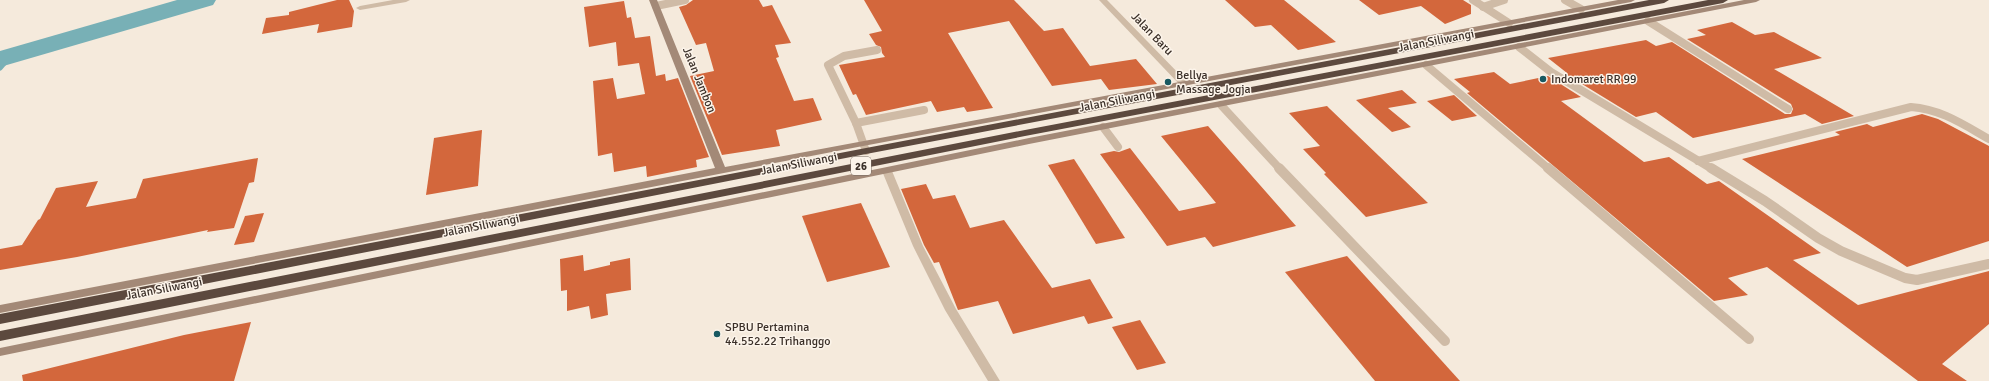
<svg xmlns="http://www.w3.org/2000/svg" width="1989" height="381" viewBox="0 0 1989 381" font-family="Signika,sans-serif">
<style>
.lines{fill:none;stroke-linecap:round;stroke-linejoin:round}
.stream{stroke:#78b0b6;stroke-width:5}
.river{fill:#78b0b6;fill-rule:evenodd}
.building{fill:#d3673c}
.lane-far1{stroke:#cfbba6;stroke-width:8}
.lane{stroke:#cfbba6;stroke-width:10}
.street{fill:#cfbba6;fill-rule:evenodd}
.secondary{fill:#a38977;fill-rule:evenodd}
.highway{fill:#5c493e;fill-rule:evenodd}
.poi-dot{fill:#185961;stroke:#fcf4ea;stroke-width:1.5}
.labels{text-anchor:middle;dominant-baseline:central;stroke-width:3;stroke-linejoin:round;paint-order:stroke}
.shield{fill:#fcf4ea;stroke:#746a62;stroke-width:1}
.shield-label{font-size:11px;font-weight:bold;fill:#3a2f28}
.street-label{font-size:12px;fill:#3a2f28;stroke:#fcf4ea}
.poi-label{font-size:12px;fill:#3a2f28;stroke:#fcf4ea;text-anchor:start}
</style>
<rect width="100%" height="100%" fill="#f5eadc"/>
<g class="lines">
<!-- stream -->
<path class="stream" d="M0,68L7,60"/>
<!-- river -->
<path class="river" d="M177,0H216L213,5L0,67V51Z"/>
</g>
<!-- building -->
<g class="building">
<path d="M337,0H349L354,11L352,27L317,33L319,24L262,34L266,18L289,15V12Z"/>
<path d="M759,0L763,7L772,5L791,43L775,45L779,57L776,58L794,101L813,98L822,120L776,130L780,146L722,155L690,76L714,71L706,43L696,45L679,7L686,5L693,0Z"/>
<path d="M864,0H1014L1044,31L1063,28L1090,66L1136,59L1157,84L1109,90L1101,79L1052,86L1009,21L948,33L993,108L967,112L964,107L937,112L931,101L866,115L856,94L853,95L839,65L885,57L882,53L881,47L876,45L869,34L882,31Z"/>
<path d="M1225,0H1284L1336,42L1298,50L1271,25L1255,27Z"/>
<path d="M1359,0H1463L1471,5V14L1445,24L1421,6L1379,15Z"/>
<path d="M624,1L627,18L631,17L635,38L650,36L656,76L665,74L666,81L678,78L709,157L696,160L697,167L647,177L646,166L614,172L612,153L598,156L593,81L613,78L617,99L645,94L639,63L618,66L616,42L589,47L584,7Z"/>
<path d="M1732,22L1755,35L1774,32L1822,58L1774,69L1854,116L1822,124L1805,114L1693,138L1656,112L1636,117L1564,73H1567L1548,58L1646,40L1656,46L1672,42L1785,114H1791L1793,109L1791,104L1687,39L1706,35L1697,30Z"/>
<path d="M1494,72L1510,84L1548,76L1581,97L1561,101L1644,162L1669,157L1707,184L1719,181L1821,253L1793,260L1858,305L1989,271V324L1942,364L1967,381H1918L1767,267L1728,278L1748,295L1714,301L1467,93L1470,92L1454,79Z"/>
<path d="M1402,90L1417,103L1388,108L1411,127L1392,132L1356,100Z"/>
<path d="M1454,95L1477,116L1452,121L1427,101Z"/>
<path d="M1327,106L1330,109L1428,203L1366,217L1324,174L1326,173L1303,149L1320,146L1289,113Z"/>
<path d="M1922,114L1938,119L1989,146V241L1907,267L1742,159L1840,135L1835,132L1867,124L1873,127Z"/>
<path d="M1208,126L1296,226L1213,247L1205,237L1167,246L1100,154L1114,151L1119,152L1130,148L1179,211L1216,203L1161,136Z"/>
<path d="M482,130L478,186L426,195L434,138Z"/>
<path d="M258,158L254,182L249,183L234,228L207,232L208,230L77,257L0,270V249L22,245L38,220L40,219L56,188L98,181L86,207L136,198L143,179Z"/>
<path d="M1074,159L1125,238L1096,244L1048,165Z"/>
<path d="M926,184L933,199L955,195L970,228L1004,220L1052,288L1090,279L1113,318L1088,324L1084,316L1013,334L998,301L958,310L939,262L934,263L924,245L901,189Z"/>
<path d="M861,203L890,267L827,282L802,216Z"/>
<path d="M264,213L254,242L234,245L245,216Z"/>
<path d="M583,255L584,271L610,265V262L630,258L631,290L606,294L608,315L591,319L589,306L567,311V290L561,291L560,259Z"/>
<path d="M1347,256L1460,381H1375L1285,272Z"/>
<path d="M1140,320L1166,363L1137,370L1112,327Z"/>
<path d="M251,322L234,381H23L22,375L184,335Z"/>
</g>
<g class="lines">
<!-- lane-far1 -->
<g class="lane-far1">
<path d="M1473,0L1509,23"/>
<path d="M1565,0L1581,9"/>
<path d="M656,6L685,0"/>
<path d="M1483,7L1504,0"/>
<path d="M1648,21L1788,109"/>
<path d="M1519,47L1551,72L1712,169"/>
<path d="M1426,65L1549,169"/>
<path d="M1221,105L1280,169"/>
<path d="M856,123L924,110"/>
<path d="M1103,127L1118,147"/>
<path d="M866,151L856,123L828,65L844,56L877,50"/>
<path d="M1698,161L1911,107C1941,109 1964,125 1989,139"/>
</g>
<!-- lane -->
<g class="lane">
<path d="M1279,168L1445,341"/>
<path d="M1548,168L1749,339"/>
<path d="M1711,168L1765,201L1818,238L1841,251L1905,278L1917,280L1989,264"/>
</g>
<!-- street -->
<g class="street">
<path d="M393,0H410L406,2L360,10L356,8L360,6Z"/>
<path d="M1099,0H1107L1187,82L1188,84L1187,86H1181Z"/>
<path d="M887,168L892,171L923,246L956,309L1000,381H988L945,310L913,246L882,171Z"/>
</g>
<!-- secondary -->
<g class="secondary">
<path d="M649,0H657L725,167L1618,0H1635L1631,2L863,146L0,313V305L715,168Z"/>
<path d="M1744,0H1760L1756,2L1029,144L0,356V348L1029,138Z"/>
</g>
<!-- highway -->
<g class="highway">
<path d="M1649,0H1669L1664,3L866,154L0,324V314L866,148Z"/>
<path d="M1708,0H1728L1723,3L1025,136L0,341V331L1025,130Z"/>
</g>
</g>
<!-- markers -->
<g class="poi-dot">
<circle cx="1543" cy="79" r="4"/>
<circle cx="1168" cy="82" r="4"/>
<circle cx="717" cy="334" r="4"/>
</g>
<g class="labels">
<!-- shield labels -->
<rect class="shield" x="851" y="157" width="20" height="18" rx="3"/>
<g class="shield-label">
<text x="861" y="166">26</text>
</g>
<!-- street labels -->
<g class="street-label">
<text transform="translate(1152 34) rotate(46)">Jalan Baru</text>
<text transform="translate(1436 41) rotate(-11)">Jalan Siliwangi</text>
<text transform="translate(699 80) rotate(68)">Jalan Jambon</text>
<text transform="translate(1117 101) rotate(-11)">Jalan Siliwangi</text>
<text transform="translate(799 164) rotate(-11)">Jalan Siliwangi</text>
<text transform="translate(481 226) rotate(-11)">Jalan Siliwangi</text>
<text transform="translate(164 289) rotate(-11)">Jalan Siliwangi</text>
</g>
<!-- poi labels -->
<g class="poi-label">
<text x="1176" y="75">Bellya<tspan x="1176" dy="14">Massage Jogja</tspan></text>
<text x="1551" y="79">Indomaret RR 99</text>
<text x="725" y="327">SPBU Pertamina<tspan x="725" dy="14">44.552.22 Trihanggo</tspan></text>
</g>
</g>
</svg>
